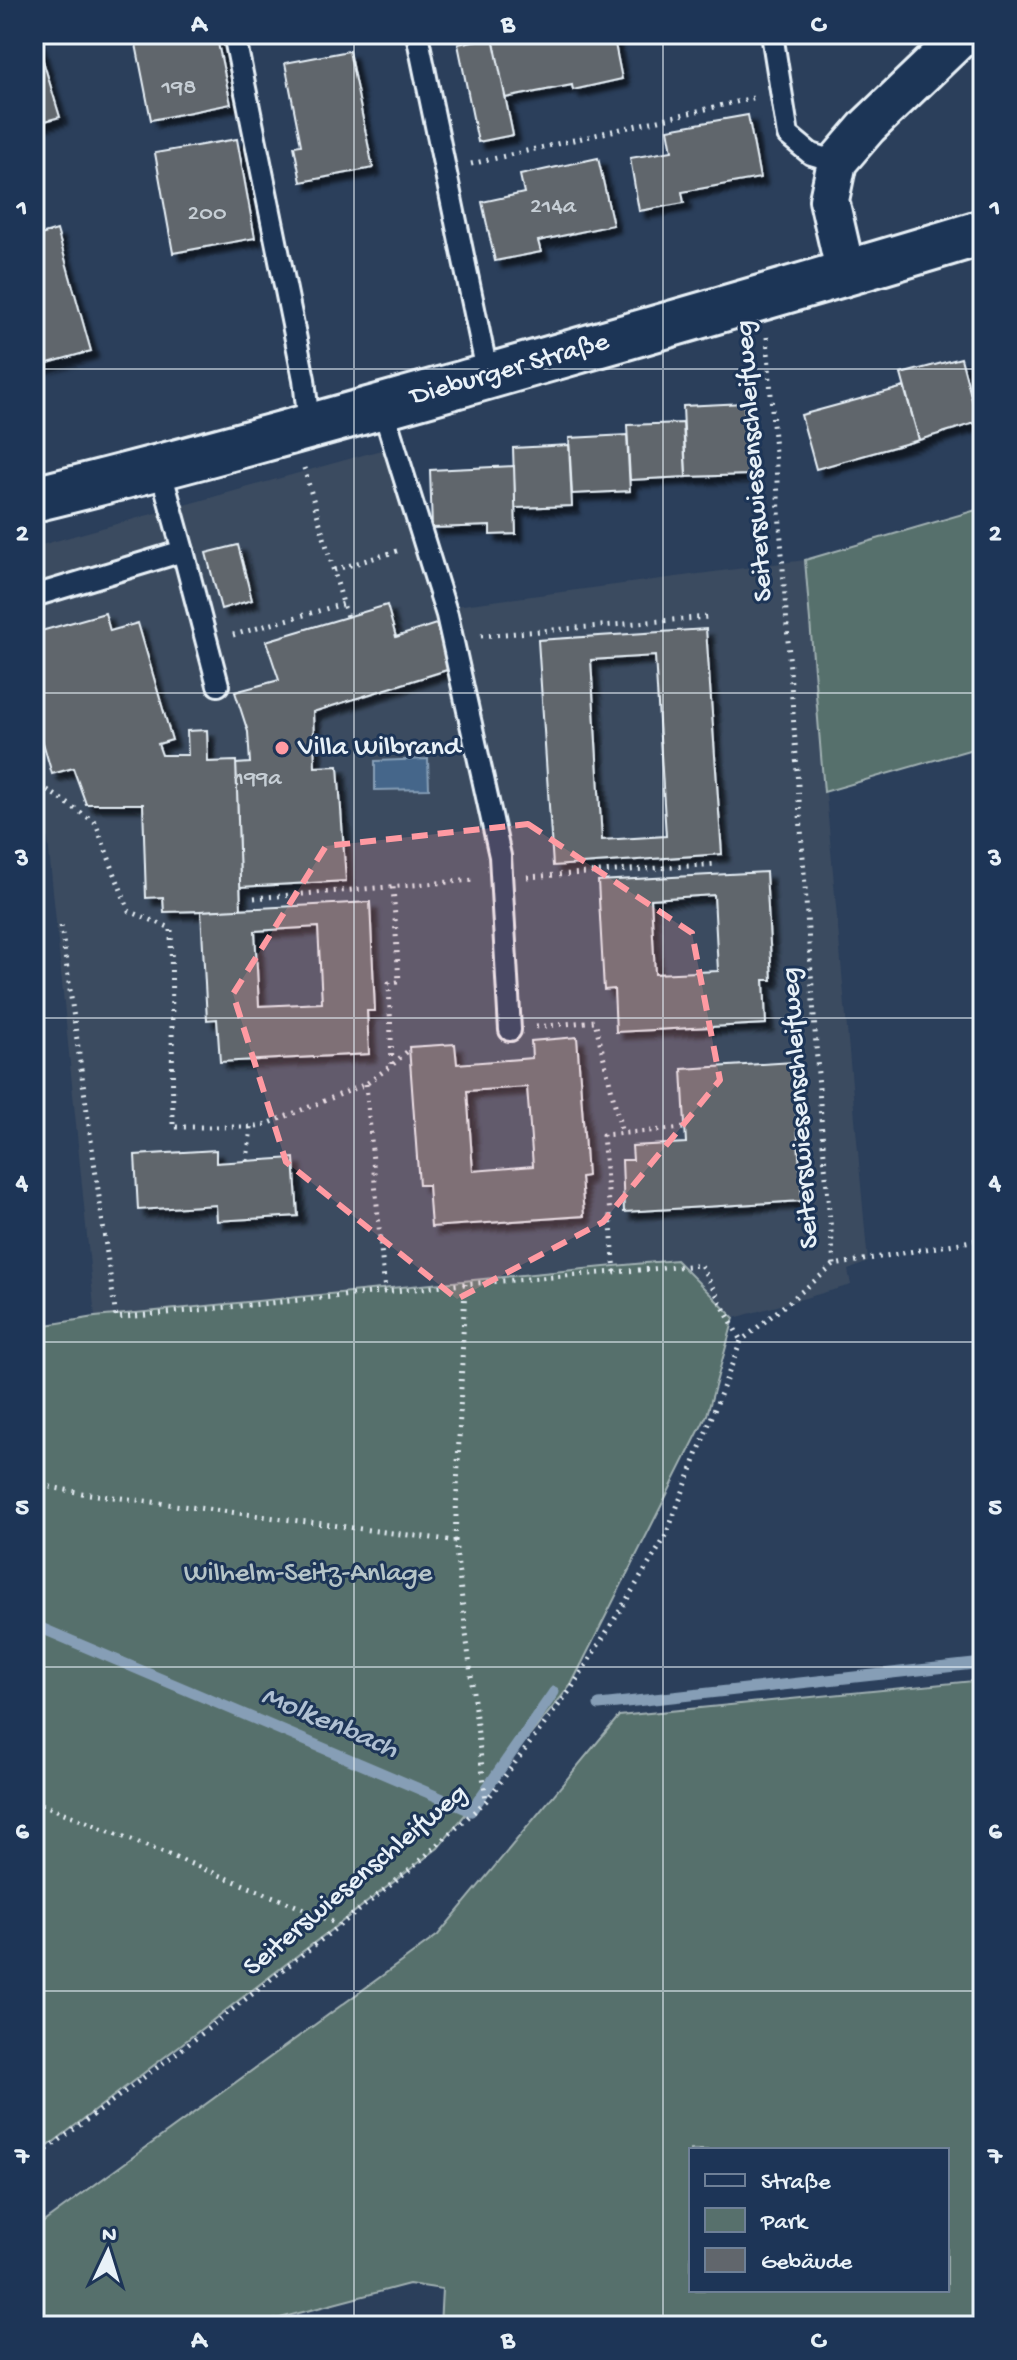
<svg xmlns="http://www.w3.org/2000/svg" width="1017" height="2360" viewBox="0 0 1017 2360" font-family="'Gochi Hand',sans-serif">
<style>
.built{fill:#3b4b60}
.green{fill:#57706c;stroke:#a0b0b2;stroke-width:2;fill-rule:evenodd}
.water{fill:#44668a;stroke:#869eb6;stroke-width:2}
.lines{fill:none;stroke-linecap:round;stroke-linejoin:round}
.stream{stroke:#869eb6;stroke-width:11}
.building{fill:#61666c;stroke:#e8f1f8;stroke-width:2;fill-rule:evenodd;filter:url(#shadow)}
.service-casing{stroke:#e8f1f8;stroke-width:26}
.minor-casing{stroke:#e8f1f8;stroke-width:44}
.secondary-casing{stroke:#e8f1f8;stroke-width:50}
.path{stroke:#e8f1f8;stroke-width:5;stroke-dasharray:2 6;stroke-linecap:butt}
.service{stroke:#1d3557;stroke-width:20}
.minor{stroke:#1d3557;stroke-width:38}
.secondary{stroke:#1d3557;stroke-width:44}
.marked{fill:#ff9aa2;fill-opacity:0.2;stroke:#ff9aa2;stroke-width:6;stroke-dasharray:16 10;stroke-linejoin:round}
.grid{fill:none;stroke:#e8f1f8;stroke-width:2;stroke-opacity:0.55}
.poi-dot{fill:#ff9aa2;stroke:#1d3557;stroke-width:3}
.labels{text-anchor:middle;dominant-baseline:central;stroke-width:6;stroke-linejoin:round;paint-order:stroke}
.number-label{font-size:24px;fill:#c6ced5}
.street-label{font-size:28px;fill:#e8f1f8;stroke:#1d3557}
.poi-label{font-size:28px;fill:#e8f1f8;stroke:#1d3557;text-anchor:start}
.park-label{font-size:28px;fill:#b5c4c7;stroke:#1d3557}
.water-label{font-size:30px;font-style:italic;fill:#afc0d2;stroke:#1d3557}
.neatline{fill:none;stroke:#e8f1f8;stroke-width:3}
.grid-label{font-size:26px;text-anchor:middle;font-weight:bold;fill:#e8f1f8}
</style>
<defs>
<filter id="shadow"><feDropShadow dx="7" dy="7" stdDeviation="2" flood-color="#0009"/></filter>
</defs>
<rect width="100%" height="100%" fill="#2b3f5b"/>
<filter id="ink" filterUnits="userSpaceOnUse"><feTurbulence type="fractalNoise" baseFrequency=".0125" numOctaves="2"/><feDisplacementMap in="SourceGraphic" scale="16" xChannelSelector="R" yChannelSelector="G"/><feConvolveMatrix kernelMatrix="1 2 1 2 8 2 1 2 1" color-interpolation-filters="sRGB"/></filter>
<g filter="url(#ink)">
<!-- built -->
<path class="built" d="M406,443L455,606L805,560L866,1241L868,1262L848,1270L851,1285L734,1318L676,1260L95,1317L43,790L34,791V547Z"/>
<!-- green -->
<g class="green">
<path d="M983,508V746L824,792L805,560Z"/>
<path d="M676,1260L734,1318L707,1415L571,1685L438,1848L34,2157V1327L95,1317Z"/>
<path d="M983,1680V2326H440L442,2289L409,2284L250,2326H34V2229L438,1935L619,1716ZM691,2150H947V2290H691Z"/>
</g>
<!-- water -->
<path class="water" d="M428,759L429,789L375,790V761Z"/>
<g class="lines">
<!-- stream -->
<g class="stream">
<path d="M34,1625L471,1811L554,1692"/>
<path d="M599,1705L983,1663"/>
</g>
</g>
<!-- building -->
<g class="building">
<path d="M35,34L60,117L34,124V35Z"/>
<path d="M134,34H216L231,104L151,120Z"/>
<path d="M492,34H613L622,79L573,90L572,85L505,98Z"/>
<path d="M493,37L513,135L478,142L458,44Z"/>
<path d="M349,51L373,168L301,182L294,146L301,145L285,63Z"/>
<path d="M748,115L760,178L682,192L684,203L639,211L630,158L672,151L668,129Z"/>
<path d="M237,139L255,238L173,253L155,153Z"/>
<path d="M598,158L613,225L538,241L541,252L495,261L482,202L524,193L520,175Z"/>
<path d="M57,230L91,351L34,367V237Z"/>
<path d="M961,358L978,422L919,440L901,374Z"/>
<path d="M904,387L919,440L816,469L801,415Z"/>
<path d="M744,403L748,475L686,477L683,406Z"/>
<path d="M683,423L686,477L630,480L627,425Z"/>
<path d="M627,435L630,491L572,494L569,438Z"/>
<path d="M569,445L572,506L515,508L513,448Z"/>
<path d="M514,466L516,534L490,535V526L432,528L430,470Z"/>
<path d="M238,545L252,600L221,609L206,553Z"/>
<path d="M387,605L396,637L436,624L450,669L313,712L315,767L338,766L346,881L240,887L236,764L250,763L248,732L235,692L279,680L266,641Z"/>
<path d="M105,613L110,631L138,623L172,740L158,744L162,755H188L187,731L207,730L208,762L236,761L241,910L164,912L163,897L146,898L143,804H86L73,768L52,774L34,711V633Z"/>
<path d="M706,629L722,854L553,866L538,640ZM655,656L666,836L602,840L591,660Z"/>
<path d="M766,872L772,980H764L766,1024L616,1032L614,989L604,990L598,881ZM714,895L718,971L655,974L651,899Z"/>
<path d="M370,902L375,1011H367L369,1054L220,1062L217,1019L207,1020L201,911ZM318,927L322,1003L259,1006L255,931Z"/>
<path d="M577,1037L587,1176L581,1177L584,1216L431,1227L428,1185H419L409,1047L455,1044L457,1064L532,1058L531,1041ZM527,1087L533,1166L473,1171L467,1091Z"/>
<path d="M793,1062L802,1201L624,1212L622,1160H633L632,1146L686,1143L682,1069Z"/>
<path d="M216,1150V1163L294,1158L298,1216L217,1221L216,1205L138,1210L135,1155Z"/>
</g>
<g class="lines">
<!-- service casing -->
<g class="service-casing">
<g id="service">
<path d="M234,34L304,379L309,426"/>
<path d="M417,34L488,376"/>
<path d="M772,34L788,135L811,154L837,162"/>
<path d="M382,406L447,615L500,856L510,1030"/>
<path d="M183,551L218,685"/>
<path d="M34,596L183,551L160,468"/>
</g>
</g>
<!-- minor casing -->
<g class="minor-casing">
<path id="minor" d="M846,274L829,200L837,162L868,126L964,34"/>
</g>
<!-- secondary casing -->
<g class="secondary-casing">
<path id="secondary" d="M34,499C181,463 326,422 472,381C643,332 813,284 983,232"/>
</g>
<!-- path -->
<g class="path">
<path d="M471,164L753,98"/>
<path d="M767,337L822,1132L834,1265"/>
<path d="M304,468L347,617"/>
<path d="M334,570L397,551"/>
<path d="M233,635L343,604"/>
<path d="M481,636L708,617"/>
<path d="M34,781L95,822L129,911L171,928L173,1127H251L267,1124L366,1084L392,1065L410,1049"/>
<path d="M527,877L718,864"/>
<path d="M254,898L474,880"/>
<path d="M61,926L116,1318L465,1284L701,1265L741,1341"/>
<path d="M536,1027L595,1021L622,1134"/>
<path d="M392,1064L389,983L399,982L393,886"/>
<path d="M366,1084L385,1292"/>
<path d="M247,1161L251,1127"/>
<path d="M615,1272L603,1135L685,1128"/>
<path d="M34,1484L82,1493L455,1541L486,1801"/>
<path d="M455,1541L465,1284"/>
<path d="M34,1801L304,1909L337,1924"/>
<path d="M34,2159L186,2046L411,1869L486,1801L571,1689L665,1538L741,1341L834,1265L983,1239"/>
</g>
<!-- service -->
<use href="#service" class="service"/>
<!-- minor -->
<use href="#minor" class="minor"/>
<!-- secondary -->
<use href="#secondary" class="secondary"/>
</g>
</g>
<!-- marked area -->
<path class="marked" d="M528,824L692,933L720,1080L603,1222L457,1299L286,1162L233,994L326,846Z"/>
<!-- grid -->
<path class="grid" d="M354,34V2326M663,34V2326M34,369H983M34,693H983M34,1018H983M34,1342H983M34,1667H983M34,1991H983"/>
<!-- markers -->
<circle class="poi-dot" cx="282" cy="748" r="8"/>
<g class="labels">
<!-- number labels -->
<g class="number-label">
<text x="179" y="88">198</text>
<text x="553" y="207">214a</text>
<text x="207" y="214">200</text>
<text x="258" y="779">199a</text>
</g>
<!-- street labels -->
<g class="street-label">
<text transform="translate(510 370) rotate(-16)">Dieburger Straße</text>
<text transform="translate(755 461) rotate(-94)">Seiterswiesenschleifweg</text>
<text transform="translate(801 1108) rotate(-94)">Seiterswiesenschleifweg</text>
<text transform="translate(356 1881) rotate(-40)">Seiterswiesenschleifweg</text>
</g>
<!-- poi labels -->
<g class="poi-label">
<text x="298" y="748">Villa Wilbrand</text>
</g>
<!-- park labels -->
<g class="park-label">
<text x="308" y="1574">Wilhelm-Seitz-Anlage</text>
</g>
<!-- water labels -->
<g class="water-label">
<text transform="translate(329 1724) rotate(23)">Molkenbach</text>
</g>
</g>
<!-- margin -->
<rect width="1017" height="2360" fill="none" stroke="#1d3557" stroke-width="88"/>
<!-- legend -->
<rect x="689" y="2148" width="260" height="144" fill="#1d3557" stroke="#6e8097" stroke-width="2"/>
<rect x="705" y="2174" width="40" height="12" fill="#1d3557" stroke="#6e8097" stroke-width="2"/>
<text x="761" y="2188" font-size="24" fill="#e8f1f8">Straße</text>
<rect x="705" y="2208" width="40" height="24" fill="#57706c" stroke="#6e8097" stroke-width="2"/>
<text x="761" y="2228" font-size="24" fill="#e8f1f8">Park</text>
<rect x="705" y="2248" width="40" height="24" fill="#61666c" stroke="#6e8097" stroke-width="2"/>
<text x="761" y="2268" font-size="24" fill="#e8f1f8">Gebäude</text>
<!-- north arrow -->
<g transform="translate(108 2252) rotate(4)" stroke="#1d3557" stroke-width="6" paint-order="stroke">
<path d="M0-6L14 30L0 20L-14 30Z" fill="#e8f1f8"/>
<text y="-12" font-size="22" font-weight="bold" text-anchor="middle" fill="#e8f1f8">N</text>
</g>
<rect x="44" y="44" width="929" height="2272" class="neatline"/>
<g class="grid-label">
<text x="199" y="31">A</text>
<text x="508" y="31">B</text>
<text x="818" y="31">C</text>
<text x="22" y="215">1</text>
<text x="995" y="215">1</text>
<text x="22" y="540">2</text>
<text x="995" y="540">2</text>
<text x="22" y="865">3</text>
<text x="995" y="865">3</text>
<text x="22" y="1189">4</text>
<text x="995" y="1189">4</text>
<text x="22" y="1514">5</text>
<text x="995" y="1514">5</text>
<text x="22" y="1838">6</text>
<text x="995" y="1838">6</text>
<text x="22" y="2163">7</text>
<text x="995" y="2163">7</text>
<text x="199" y="2347">A</text>
<text x="508" y="2347">B</text>
<text x="818" y="2347">C</text>
</g>
</svg>
